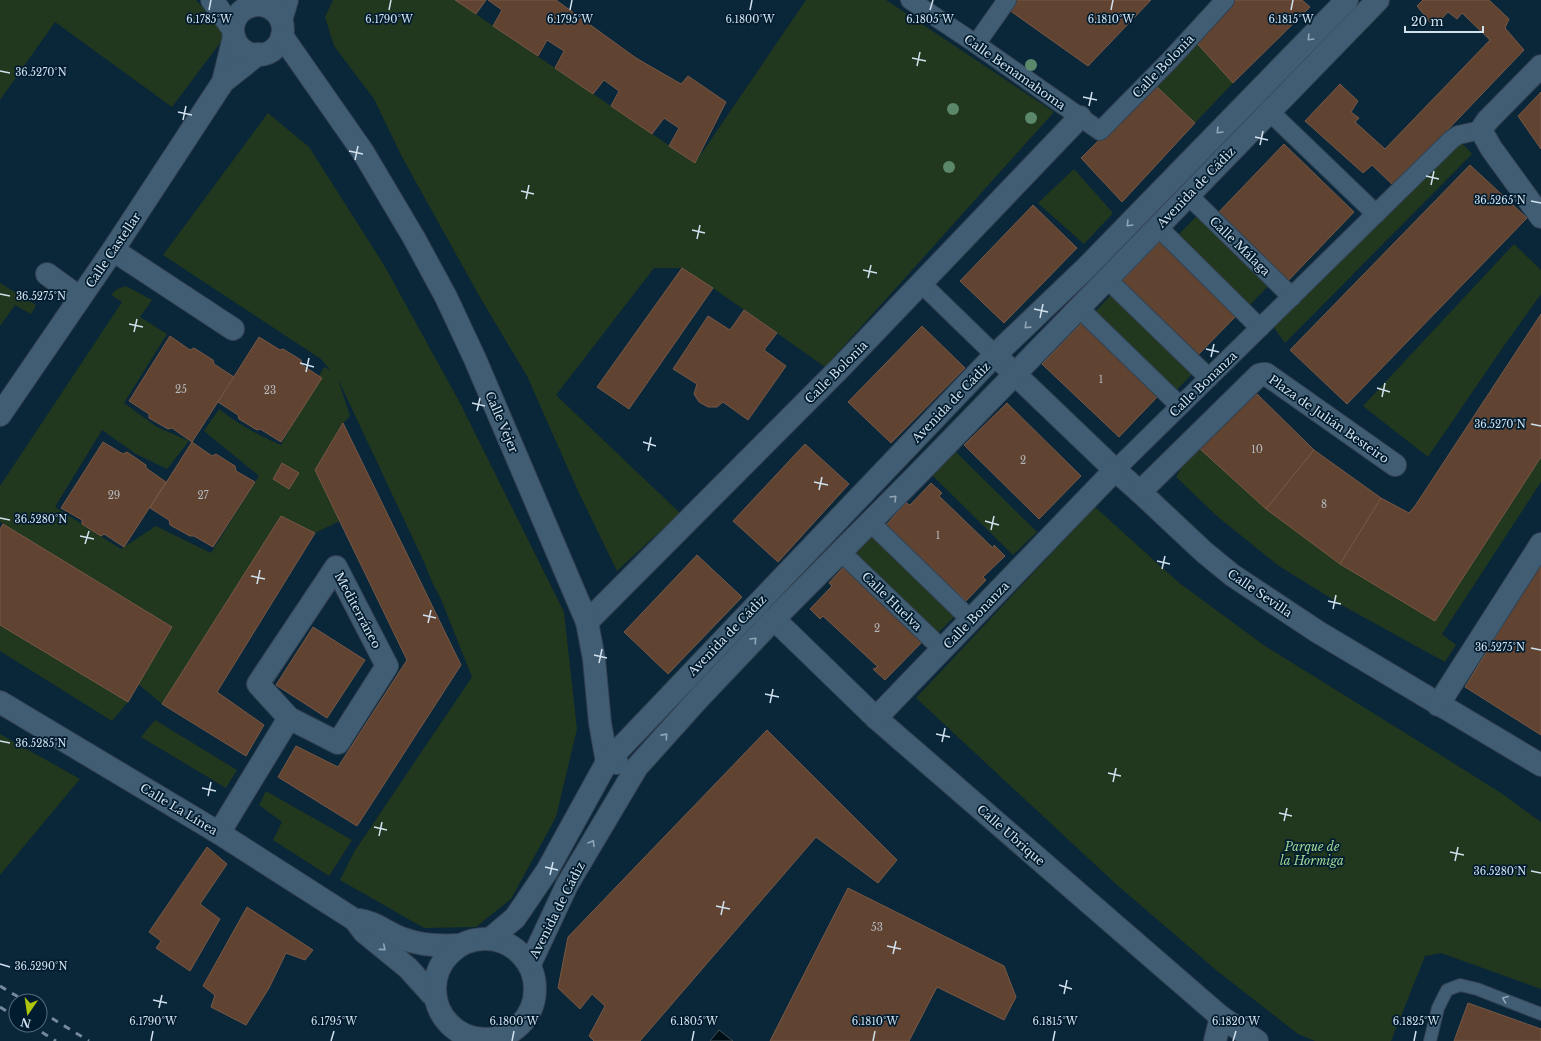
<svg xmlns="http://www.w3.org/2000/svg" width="1541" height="1041" viewBox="0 0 1541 1041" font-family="'Libre Baskerville',serif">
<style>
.green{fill:#21371e}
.water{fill:#000f15;stroke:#3f4e56}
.building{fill:#604331;stroke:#775846}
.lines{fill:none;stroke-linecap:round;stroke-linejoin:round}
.service-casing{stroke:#324151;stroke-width:14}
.pedestrian-casing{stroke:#324151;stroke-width:20}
.minor-casing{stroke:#324151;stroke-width:24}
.tertiary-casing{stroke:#324151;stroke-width:24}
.service{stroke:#405d73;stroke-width:12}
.pedestrian{stroke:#405d73;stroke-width:18}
.minor{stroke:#405d73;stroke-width:22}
.tertiary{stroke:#405d73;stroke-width:22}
.rail{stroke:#748999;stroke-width:3;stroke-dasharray:7 7;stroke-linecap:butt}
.tree{fill:#5b876a}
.oneway{stroke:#90a6b7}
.ticks{fill:none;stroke:#d1e1ee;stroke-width:1.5}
.labels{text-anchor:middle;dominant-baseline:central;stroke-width:3.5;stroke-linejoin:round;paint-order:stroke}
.number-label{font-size:10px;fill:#b5babf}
.street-label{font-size:12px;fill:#d1e1ee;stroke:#021c2f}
.park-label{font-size:12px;font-style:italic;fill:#9dd693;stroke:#021c2f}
.ticks-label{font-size:10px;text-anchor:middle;fill:#d1e1ee;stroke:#021c2f;stroke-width:3.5;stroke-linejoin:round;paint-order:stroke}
</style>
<rect width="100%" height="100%" fill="#0a2639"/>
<!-- green -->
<g class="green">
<path d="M0,0H196L226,35L172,107L55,22L0,100Z"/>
<path d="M333,0H455L695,163L806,0H886L1054,112L825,367L713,288L682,268H654L556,395L680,513L617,571L578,491L527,376L481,299L402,157L374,99L334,46L325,17Z"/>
<path d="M1194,40L1233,83L1195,123L1155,85Z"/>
<path d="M268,113L309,147L384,265L459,401L564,612L577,729L556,817L511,899L476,927L424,928L340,880L354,852L472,677L441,599L433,584L423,560L338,379L350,416L343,423L315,470L340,521L315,533L281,516L162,704L138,684L172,627L0,522V486L122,302L111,295L117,289L126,286L152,300L140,317L167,334L124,403L157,427L189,441L167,469L136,454L102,430L55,507L121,549L156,526L211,553L259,476L204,431L219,409C238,424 258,435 281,445L324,367L330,370L321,359L163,255Z"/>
<path d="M1453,133L1472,154L1285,343L1265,315Z"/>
<path d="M1074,169L1113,213L1084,244L1038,203Z"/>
<path d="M1200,213L1270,284L1248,307L1176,237Z"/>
<path d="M1514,244L1541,270V294L1501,350L1428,457L1363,406Z"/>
<path d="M0,283L36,305L31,314L15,305L0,326Z"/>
<path d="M1114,292L1194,372L1175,392L1093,314Z"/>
<path d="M953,449L1037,532L1013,555L930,473Z"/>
<path d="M1200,449L1406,602L1435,621L1541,457V482L1442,634L1456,645L1445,662L1345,607L1279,566L1218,517L1176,477L1182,467Z"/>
<path d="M1095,507L1178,582L1265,646L1431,749L1501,793L1541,822V989L1441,953L1425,956L1391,1041H1315L1298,1034L1216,970L1117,885L916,698Z"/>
<path d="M874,531L957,614L935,636L850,555Z"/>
<path d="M0,625L128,702L112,721L0,651Z"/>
<path d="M155,720L237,770L226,788L141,737Z"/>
<path d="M0,734L80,779L0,875Z"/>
<path d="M266,791L352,840L329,876L273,840L282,822L259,805Z"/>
</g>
<!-- water -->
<path class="water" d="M719,1030L733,1041H710Z"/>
<!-- building -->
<g class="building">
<path d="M455,0H486L476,14Z"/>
<path d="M488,0H556L636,58L681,84L688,76L726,102L695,163L669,146L679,128L664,118L652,134L611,106L619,91L604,80L593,94L555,68L564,51L547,40L538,56L493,26L502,10Z"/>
<path d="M995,0H1151L1088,66Z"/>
<path d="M1232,0H1302L1310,7L1233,83L1194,40Z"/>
<path d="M1423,0H1489L1509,19L1505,28L1524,50L1394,186L1372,165L1363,173L1305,121L1340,84L1358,101L1351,112L1359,118L1355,122L1385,149L1490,40L1462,13L1457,19L1448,12L1434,27L1417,6Z"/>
<path d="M1155,85L1195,123L1122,202L1081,158Z"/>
<path d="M1541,92V149L1518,116Z"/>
<path d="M1284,144L1354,212L1285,284L1215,216Z"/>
<path d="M1470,165L1527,218L1347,404L1290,350Z"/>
<path d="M1033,205L1077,248L1004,323L960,281Z"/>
<path d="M1162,240L1238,314L1195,358L1119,284Z"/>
<path d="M682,268L713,288L629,409L597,387Z"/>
<path d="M744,310L777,333L764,350L786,366L748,420L723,402L717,407H708L699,402L694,394L697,384L673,369L708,316L730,330Z"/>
<path d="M1541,314V457L1435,621L1340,564L1381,498L1409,513L1415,506Z"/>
<path d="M1084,321L1160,394L1119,437L1042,364Z"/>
<path d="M922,326L965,368L891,443L848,402Z"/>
<path d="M170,336L190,350L194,348L213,360L214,364L234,377L192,442L172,428L168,429L149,418V414L129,401Z"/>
<path d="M259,337L280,350L283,349L301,360L302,365L322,378L281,442L260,429L257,430L239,419L238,415L218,402Z"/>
<path d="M1254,391L1314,450L1266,509L1200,449Z"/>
<path d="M1007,403L1081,476L1039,519L964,445Z"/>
<path d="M343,423L461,665L357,826L278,777L296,746L338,767L407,660L315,470Z"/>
<path d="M103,442L123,454L127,452L146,465V468L166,482L124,547L104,534L101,536L82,524V520L61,508Z"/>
<path d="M192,442L212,456L216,454L235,466L236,471L255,482L213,547L194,536H190L170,525L169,520L150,508Z"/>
<path d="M805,444L849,484L778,562L733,521Z"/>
<path d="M1314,450L1381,498L1340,564L1266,509Z"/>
<path d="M282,463L299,473L289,489L273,479Z"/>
<path d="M931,483L942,493L939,496L993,548L994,545L1005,556L983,577L986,580L966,601L886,525L906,503L910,505Z"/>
<path d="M281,516L315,533L217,692L264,725L246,756L162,704Z"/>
<path d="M3,524L172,627L128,702L0,625V529Z"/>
<path d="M697,555L742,597L668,674L624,632Z"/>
<path d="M848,562L926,638L885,680L873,669L878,667L823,616L820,619L810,609L832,586L829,583Z"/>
<path d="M1541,563V735L1465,687Z"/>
<path d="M313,627L365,660L327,718L276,685Z"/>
<path d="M767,730L897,860L878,883L816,837L640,1041H594L589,1036L605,1006L592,994L580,1009L558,988L568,937Z"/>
<path d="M207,847L227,864L200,904L220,919L190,971L156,948L161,941L149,932Z"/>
<path d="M848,888L1004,966L1016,997L1004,1020L937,987L909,1041H770Z"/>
<path d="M247,907L313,950L305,960L286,953L269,988L246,1025L211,1007L215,995L203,986Z"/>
<path d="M1468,1003L1541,1029V1041H1454Z"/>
</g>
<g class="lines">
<!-- service casing -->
<g class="service-casing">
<path id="service" d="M1430,1041L1438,1008L1447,990L1460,985L1477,989L1541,1014"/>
</g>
<!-- pedestrian casing -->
<g class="pedestrian-casing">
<g id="pedestrian">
<path d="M910,0L976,44L1100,131L1169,61L1225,0"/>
<path d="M976,44L1007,0"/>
<path d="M1270,112L1376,214"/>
<path d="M1188,195L1292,297"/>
<path d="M1158,227L1260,328"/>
<path d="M1107,279L1209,378"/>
<path d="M922,284L995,355"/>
<path d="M1079,308L1180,406"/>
<path d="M1115,470L1451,140L1458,135L1481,130"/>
<path d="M870,522L971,620"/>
<path d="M841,552L943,650"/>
</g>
</g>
<!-- minor casing -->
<g class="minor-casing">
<g id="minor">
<path d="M261,5L266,0"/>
<path d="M281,20L287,0"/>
<path d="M1541,66L1487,121L1481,130L1491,148L1541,217"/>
<path d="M223,82L234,37"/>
<path d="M113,250L233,329"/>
<path d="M47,274L80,298"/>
<path d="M995,355L1115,470L1140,492L1204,552L1232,575L1318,632L1541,765"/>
<path d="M0,415L113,250L223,82L258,54"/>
<path d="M1140,492L1259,375L1263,374H1266L1395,465"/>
<path d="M774,619L876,718L1221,1017L1257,1041"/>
<path d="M587,622L841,367L1080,117"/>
<path d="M1438,705L1541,544"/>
<path d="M876,718L1115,470"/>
<path d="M219,833L289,718L338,743L387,666L336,567L258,684L289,718"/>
<path d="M1215,1041L1221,1017"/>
</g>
</g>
<!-- tertiary casing -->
<g class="tertiary-casing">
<g id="tertiary">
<path d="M212,0L233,29"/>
<circle cx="258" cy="30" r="25"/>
<path d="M282,36L363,152L414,238L446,297L475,359L587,622L594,659L600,723L607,762L617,763"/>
<path d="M0,702L219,833L355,920L364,932L408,968L436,999"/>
<path d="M359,920C376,922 388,934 404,939C422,946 441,946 459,945"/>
<circle cx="485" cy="989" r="50"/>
<path d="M490,939L515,918L547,871L607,762L995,355L1086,268L1347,0"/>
<path d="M530,964L567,885L637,767L699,698L774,619L917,475L1378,0"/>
</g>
</g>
<!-- service -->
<use href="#service" class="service"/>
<!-- pedestrian -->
<use href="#pedestrian" class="pedestrian"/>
<!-- minor -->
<use href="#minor" class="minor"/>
<!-- tertiary -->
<use href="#tertiary" class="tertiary"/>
<!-- rail -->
<g class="rail">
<path d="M0,986L25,1001"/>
<path d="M0,1007L16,1017"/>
<path d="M40,1011L89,1041"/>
<path d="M30,1025L56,1041"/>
</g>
</g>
<!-- trees -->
<g class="tree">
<circle cx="1031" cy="65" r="6"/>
<circle cx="953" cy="109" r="6"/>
<circle cx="1031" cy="118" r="6"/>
<circle cx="949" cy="167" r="6"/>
</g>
<!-- one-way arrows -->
<defs><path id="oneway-chevron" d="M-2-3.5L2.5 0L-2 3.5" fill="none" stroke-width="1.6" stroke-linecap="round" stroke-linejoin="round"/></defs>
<g class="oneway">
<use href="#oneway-chevron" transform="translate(1310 38) rotate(134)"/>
<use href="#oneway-chevron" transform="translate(1219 131) rotate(134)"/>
<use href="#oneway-chevron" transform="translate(1129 224) rotate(134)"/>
<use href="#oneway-chevron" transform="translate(1027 326) rotate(136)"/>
<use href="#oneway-chevron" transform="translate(894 498) rotate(-45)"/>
<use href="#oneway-chevron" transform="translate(754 640) rotate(-47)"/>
<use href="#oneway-chevron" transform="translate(665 736) rotate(-48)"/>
<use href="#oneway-chevron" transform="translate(592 843) rotate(-59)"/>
<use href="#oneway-chevron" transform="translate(383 948) rotate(40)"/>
<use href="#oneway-chevron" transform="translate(1505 999) rotate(-159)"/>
</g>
<!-- ticks -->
<path class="ticks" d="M209,10L211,0M389,10L391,0M570,10L572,0M750,10L752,0M930,10L933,0M1111,10L1113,0M1291,10L1293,0M912,58L926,61M917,66L920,52M0,71L10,73M1083,97L1097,100M1089,106L1092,92M178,112L192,115M183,120L186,106M1255,137L1268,140M1260,145L1263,131M349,151L363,154M355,160L358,146M1426,176L1439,179M1431,185L1434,171M521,191L534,194M526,199L529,185M1531,201L1541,203M692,230L705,233M697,239L700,225M863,270L877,273M868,278L871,265M0,294L10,296M1034,309L1048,312M1040,318L1043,304M129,324L143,327M134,332L137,319M1206,349L1219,352M1211,357L1214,344M300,363L314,367M306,372L309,358M1377,388L1390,392M1382,397L1385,383M472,403L485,406M477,411L480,398M1531,424L1541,426M643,442L656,446M648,451L651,437M814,482L828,485M819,490L822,477M0,518L10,520M985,521L999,525M991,530L994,516M80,536L94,539M85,544L89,531M1157,561L1170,564M1162,569L1165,556M251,576L265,579M257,584L260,570M1328,601L1341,604M1333,609L1336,595M423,615L436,618M428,623L431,610M1531,648L1541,650M594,655L607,658M599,663L602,649M765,694L779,697M770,703L773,689M936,734L950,737M0,741L10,743M942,742L945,728M1108,773L1121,776M1113,782L1116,768M202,788L216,791M208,796L211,782M1279,813L1292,816M1284,821L1287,808M374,827L387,830M379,836L382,822M1450,852L1464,855M1455,861L1458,847M545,867L558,870M1531,871L1541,873M550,875L553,862M716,906L730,909M721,915L724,901M887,946L901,949M893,954L896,941M0,964L10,967M1059,985L1072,989M1064,994L1067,980M153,1000L167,1003M159,1008L162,995M151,1041L153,1031M331,1041L334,1031M512,1041L514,1031M692,1041L694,1031M873,1041L875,1031M1053,1041L1055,1031M1233,1041L1236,1031M1414,1041L1416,1031"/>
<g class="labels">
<!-- number labels -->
<g class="number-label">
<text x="1101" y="379">1</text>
<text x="181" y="389">25</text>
<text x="270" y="390">23</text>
<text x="1257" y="449">10</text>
<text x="1023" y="460">2</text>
<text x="114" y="495">29</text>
<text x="203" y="495">27</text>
<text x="1324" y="504">8</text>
<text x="938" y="535">1</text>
<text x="877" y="628">2</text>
<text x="877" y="927">53</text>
</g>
<!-- street labels -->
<g class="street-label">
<text transform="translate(1163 66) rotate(-46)">Calle Bolonia</text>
<text transform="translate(1015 72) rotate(35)">Calle Benamahoma</text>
<text transform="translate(1196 187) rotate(-46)">Avenida de Cádiz</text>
<text transform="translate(1240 246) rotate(44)">Calle Málaga</text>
<text transform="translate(113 250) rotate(-56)">Calle Castellar</text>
<text transform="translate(836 372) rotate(-45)">Calle Bolonia</text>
<text transform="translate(1203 384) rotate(-44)">Calle Bonanza</text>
<text transform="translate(951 402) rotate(-46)">Avenida de Cádiz</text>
<text transform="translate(1329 419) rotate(35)">Plaza de Julián Besteiro</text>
<text transform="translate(502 422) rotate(67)">Calle Vejer</text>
<text transform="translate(1260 593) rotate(34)">Calle Sevilla</text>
<text transform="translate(892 601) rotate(44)">Calle Huelva</text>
<text transform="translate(358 610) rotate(62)">Mediterráneo</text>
<text transform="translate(976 615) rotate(-46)">Calle Bonanza</text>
<text transform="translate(727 635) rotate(-46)">Avenida de Cádiz</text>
<text transform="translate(179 809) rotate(31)">Calle La Línea</text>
<text transform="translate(1011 835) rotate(41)">Calle Ubrique</text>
<text transform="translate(557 910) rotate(-63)">Avenida de Cádiz</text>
</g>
<!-- park labels -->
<g class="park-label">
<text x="1312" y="846">Parque de<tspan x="1312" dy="14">la Hormiga</tspan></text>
</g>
</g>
<g class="ticks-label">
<text x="389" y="23">6.1790°W</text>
<text x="570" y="23">6.1795°W</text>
<text x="750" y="23">6.1800°W</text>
<text x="930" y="23">6.1805°W</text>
<text x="1111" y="23">6.1810°W</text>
<text x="1291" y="23">6.1815°W</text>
<text x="209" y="23">6.1785°W</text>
<text x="41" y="76">36.5270°N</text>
<text x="1500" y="204">36.5265°N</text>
<text x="41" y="300">36.5275°N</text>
<text x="1500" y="428">36.5270°N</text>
<text x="41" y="523">36.5280°N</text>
<text x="1500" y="651">36.5275°N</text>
<text x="41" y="747">36.5285°N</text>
<text x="1500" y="875">36.5280°N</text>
<text x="41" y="970">36.5290°N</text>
<text x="153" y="1025">6.1790°W</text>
<text x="334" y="1025">6.1795°W</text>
<text x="514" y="1025">6.1800°W</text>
<text x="694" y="1025">6.1805°W</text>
<text x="875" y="1025">6.1810°W</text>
<text x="1055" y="1025">6.1815°W</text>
<text x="1236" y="1025">6.1820°W</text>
<text x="1416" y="1025">6.1825°W</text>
</g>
<!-- north arrow -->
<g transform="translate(28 1013) rotate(193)"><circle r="19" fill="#021c2f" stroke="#556b7b"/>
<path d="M0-3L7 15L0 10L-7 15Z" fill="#aec60c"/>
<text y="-6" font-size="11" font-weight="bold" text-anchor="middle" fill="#d1e1ee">N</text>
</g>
<!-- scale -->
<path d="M1405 26v6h78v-6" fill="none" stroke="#d1e1ee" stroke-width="2"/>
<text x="1411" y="26" font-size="12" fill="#d1e1ee" stroke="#021c2f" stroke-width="3" paint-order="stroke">20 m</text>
</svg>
